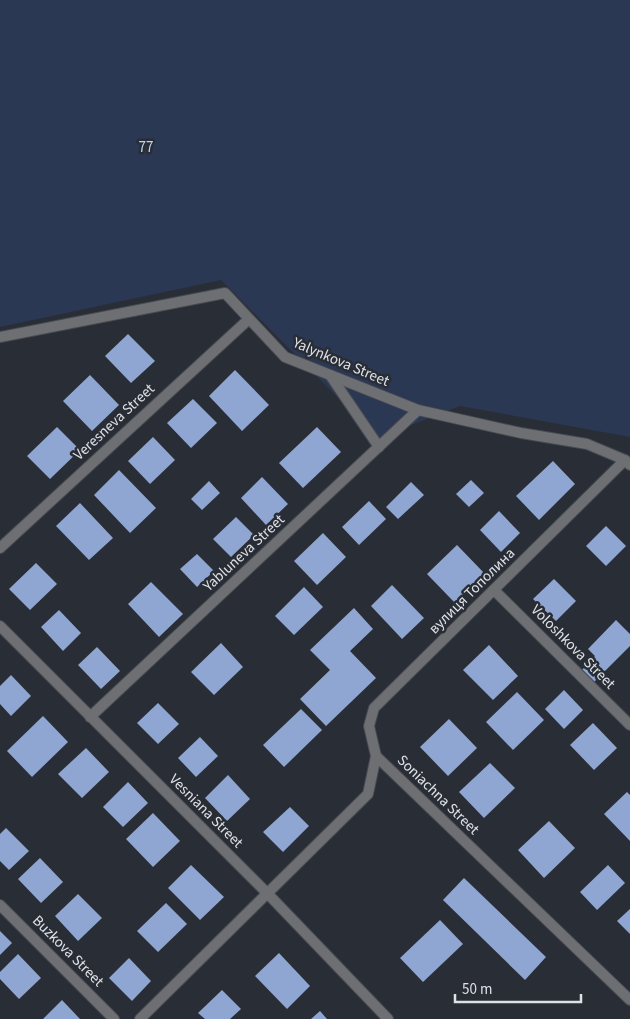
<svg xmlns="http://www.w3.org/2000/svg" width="630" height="1019" viewBox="0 0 630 1019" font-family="'Source Sans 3',sans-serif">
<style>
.green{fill:#2b3854}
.building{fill:#90a6d2}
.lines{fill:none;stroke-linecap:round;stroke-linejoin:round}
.street-casing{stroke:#464a51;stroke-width:12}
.street{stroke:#6d6f73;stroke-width:10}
.labels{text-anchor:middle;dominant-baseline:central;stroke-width:5;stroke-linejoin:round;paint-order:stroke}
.park-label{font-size:15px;fill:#c0d4fb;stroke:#292d35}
.street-label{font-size:15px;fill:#dee1e6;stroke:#292d35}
</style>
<rect width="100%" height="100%" fill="#292d35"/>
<!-- green -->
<path class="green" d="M0,0H630V437L460,406L378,438L221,280L0,327Z"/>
<!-- building -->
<g class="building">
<path d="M128,334L155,361L131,383L105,356Z"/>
<path d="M235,370L269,405L242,431L209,396Z"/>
<path d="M90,375L119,405L92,431L63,401Z"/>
<path d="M193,399L217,423L191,448L167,423Z"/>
<path d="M57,427L80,450L50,479L27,456Z"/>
<path d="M317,427L341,452L303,488L279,463Z"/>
<path d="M153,437L175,460L150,484L128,461Z"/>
<path d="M553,461L575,484L539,520L516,496Z"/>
<path d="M119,470L156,508L130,533L94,495Z"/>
<path d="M262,477L288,504L266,525L241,498Z"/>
<path d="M471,480L484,493L469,507L456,494Z"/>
<path d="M209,481L220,493L202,510L191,499Z"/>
<path d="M411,482L424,495L398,519L386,507Z"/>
<path d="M369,501L386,519L359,545L342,527Z"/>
<path d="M80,503L113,538L89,560L56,526Z"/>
<path d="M499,511L520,533L501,552L480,530Z"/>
<path d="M236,517L254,535L231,557L213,539Z"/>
<path d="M606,526L626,546L606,566L586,546Z"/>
<path d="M323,533L346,557L317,585L294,561Z"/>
<path d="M457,545L485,574L455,603L427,574Z"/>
<path d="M197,554L214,571L197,587L180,569Z"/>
<path d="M36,563L57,584L30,610L9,589Z"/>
<path d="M554,579L576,601L556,621L533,599Z"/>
<path d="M151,582L183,614L159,637L128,604Z"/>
<path d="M392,585L424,618L402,639L371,606Z"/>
<path d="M304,587L323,607L294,635L275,616Z"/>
<path d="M354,608L373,629L350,651L376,678L326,726L300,699L330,670L310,650Z"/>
<path d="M59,610L81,633L63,651L41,627Z"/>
<path d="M616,620L630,634V646L594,682L582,670L595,656L588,649Z"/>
<path d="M221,643L243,667L214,695L191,672Z"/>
<path d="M489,645L518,676L493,700L463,670Z"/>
<path d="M97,647L120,671L101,689L78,665Z"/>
<path d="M11,675L31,696L11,716L0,704V686Z"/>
<path d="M564,690L583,710L564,729L545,709Z"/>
<path d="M517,692L544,720L513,750L486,722Z"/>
<path d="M158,703L179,724L158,744L137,723Z"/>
<path d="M301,709L322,730L284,767L263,745Z"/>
<path d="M43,716L68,742L32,777L7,751Z"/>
<path d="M449,719L477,748L448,776L420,747Z"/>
<path d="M593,723L617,748L594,770L570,745Z"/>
<path d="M200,737L218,756L196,777L178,758Z"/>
<path d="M86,748L109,772L82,798L58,774Z"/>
<path d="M490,763L515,788L484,818L459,792Z"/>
<path d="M228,775L250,799L227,821L205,798Z"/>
<path d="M128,782L148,803L123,827L103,807Z"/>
<path d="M627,792L630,795V841L604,814Z"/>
<path d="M290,807L309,826L283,852L263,832Z"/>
<path d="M153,813L180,841L153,867L126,839Z"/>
<path d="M549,821L575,848L544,878L518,850Z"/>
<path d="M6,828L29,851L9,870L0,861V834Z"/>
<path d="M40,858L63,882L41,903L18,879Z"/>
<path d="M191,865L224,897L200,920L168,888Z"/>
<path d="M608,865L625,883L597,910L580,892Z"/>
<path d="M464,878L546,957L525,980L443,900Z"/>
<path d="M78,894L102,918L78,941L55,916Z"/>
<path d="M166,903L187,924L158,952L137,931Z"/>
<path d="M630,909V934L617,921Z"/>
<path d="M440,920L463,944L423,982L400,958Z"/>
<path d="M0,931L12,943L0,955Z"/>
<path d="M279,953L310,986L287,1009L255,976Z"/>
<path d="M18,954L41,978L19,999L0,979V972Z"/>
<path d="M129,958L151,981L132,1001L109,978Z"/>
<path d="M222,990L241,1009L230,1019H205L198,1013Z"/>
<path d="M62,1000L80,1019H43Z"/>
<path d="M320,1011L327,1019H311Z"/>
</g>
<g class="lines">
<!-- street casing -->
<g class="street-casing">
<g id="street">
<path d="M0,337L225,293L285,357L418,410L521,433L587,444L625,460L630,465"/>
<path d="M330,375L379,447"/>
<path d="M0,548L249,319"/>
<path d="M494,590L630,725"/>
<path d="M0,626L267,893L388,1019"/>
<path d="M90,717L418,410"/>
<path d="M376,756L630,1000"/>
<path d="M0,905L114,1019"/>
<path d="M140,1019L368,794L376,756L369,726L374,708L625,460"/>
</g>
</g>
<!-- street -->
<use href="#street" class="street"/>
</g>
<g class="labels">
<!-- park labels -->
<g class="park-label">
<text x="146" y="147">77</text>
</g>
<!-- street labels -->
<g class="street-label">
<text transform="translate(341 362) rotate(23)">Yalynkova Street</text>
<text transform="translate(114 422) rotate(-43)">Veresneva Street</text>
<text transform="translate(244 553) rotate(-43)">Yabluneva Street</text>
<text transform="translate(472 591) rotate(-45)">вулиця Тополина</text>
<text transform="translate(573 647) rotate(45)">Voloshkova Street</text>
<text transform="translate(438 795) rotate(44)">Soniachna Street</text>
<text transform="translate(206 811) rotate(45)">Vesniana Street</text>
<text transform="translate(68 951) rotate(45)">Buzkova Street</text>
</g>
</g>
<!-- scale -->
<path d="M455 994v8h126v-8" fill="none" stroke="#dee1e6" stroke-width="2.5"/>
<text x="462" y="994" font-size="15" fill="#dee1e6" stroke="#292d35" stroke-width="4" paint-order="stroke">50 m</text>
</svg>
